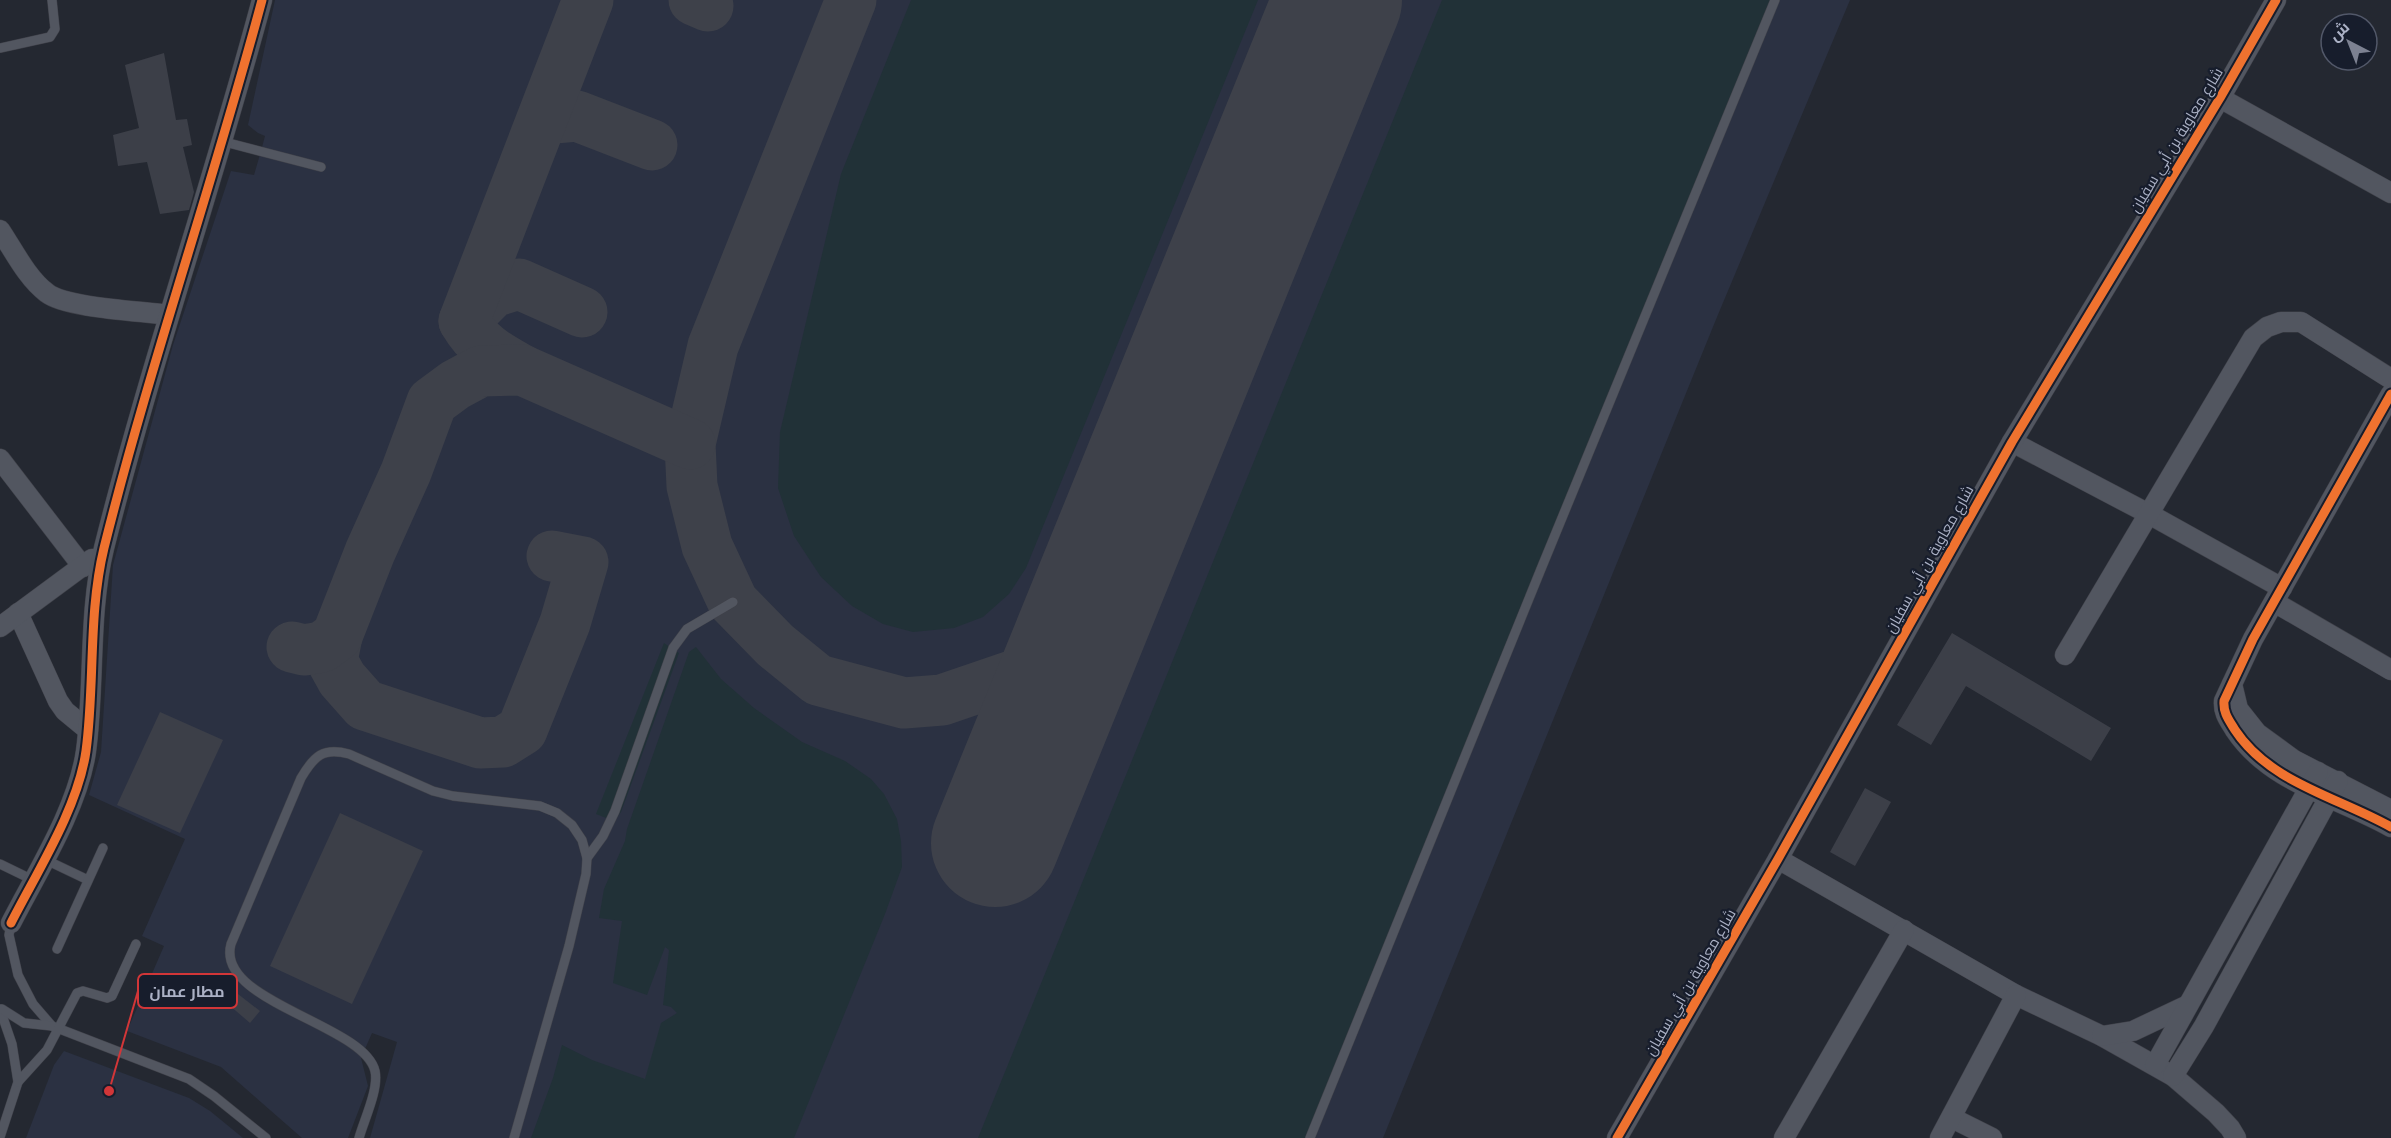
<svg xmlns="http://www.w3.org/2000/svg" width="2391" height="1138" viewBox="0 0 2391 1138" font-family="'PT Sans',Cairo,sans-serif">
<style>
.airport{fill:#2b3142}
.green{fill:#213137}
.lines{fill:none;stroke-linecap:round;stroke-linejoin:round}
.taxiway{stroke:#3e414a;stroke-width:51}
.runway{stroke:#3e414a;stroke-width:128}
.building{fill:#3c3f48}
.service-casing{stroke:#40424a;stroke-width:10}
.minor-casing{stroke:#40424a;stroke-width:21}
.service{stroke:#525660;stroke-width:9}
.minor{stroke:#525660;stroke-width:20}
.cycleway-casing{stroke:#171d2c;stroke-width:13}
.cycleway{stroke:#ef722f;stroke-width:9}
.labels{text-anchor:middle;dominant-baseline:central;stroke-width:4.5;stroke-linejoin:round;paint-order:stroke}
.street-label{font-size:15px;fill:#abb1c5;stroke:#171d2c}
.leader{fill:none;stroke:#d23638;stroke-width:2}
.callout-dot{fill:#d23638;stroke:#171d2c;stroke-width:2}
.callout{fill:#171d2c;stroke:#d23638;stroke-width:2}
.callout-label{font-size:16px;text-anchor:middle;font-weight:bold;fill:#abb1c5}
</style>
<rect width="100%" height="100%" fill="#242831"/>
<!-- airport -->
<g class="airport">
<path d="M275,0H1850L1717,317L1383,1138H370L397,1042L372,1033L361,1058L368,1086L348,1138H302L221,1067L127,1031L164,946L142,936L185,839L89,795L101,752L113,565L173,345L231,171L254,175L261,151L265,136L258,133L248,125Z"/>
<path d="M64,1051L189,1098L210,1111L243,1138H26L54,1065Z"/>
</g>
<!-- green -->
<g class="green">
<path d="M911,0H1258L1026,568L1009,594L983,617L954,628L913,632L883,624L852,606L821,577L794,536L778,488L780,432L841,174Z"/>
<path d="M1442,0H1771L1306,1138H978Z"/>
<path d="M664,643L679,653L621,812L614,821L596,814Z"/>
<path d="M696,647L721,679L754,708L802,742L845,761L871,779L884,794L897,819L901,841L902,867L885,914L794,1138H531L553,1078L562,1045L592,1060L645,1079L661,1023L677,1013L671,1007L663,1005L669,950L665,947L647,995L613,983L622,921L599,918L604,889L625,841L627,829L689,652Z"/>
</g>
<g class="lines">
<!-- taxiway -->
<g class="taxiway">
<path d="M694,0L708,6"/>
<path d="M851,0L713,346L690,444L692,486L707,546L733,602L775,645L818,680L904,703L942,700L1024,672L1094,600"/>
<path d="M543,119L577,116L652,145"/>
<path d="M464,321L493,292L519,284L582,312"/>
<path d="M522,370C497,356 479,347 464,321L588,0"/>
<path d="M337,636L332,661L342,679L365,705L480,743L503,742L522,730L565,623L583,562L552,556"/>
<path d="M292,647L304,650L322,647L337,636L370,552L406,472L432,402L455,385L481,371L522,370L690,444"/>
</g>
<!-- runway -->
<path class="runway" d="M995,843L1338,0"/>
</g>
<!-- building -->
<g class="building">
<path d="M164,53L176,120L187,119L192,145L183,147L194,192L189,210L160,214L147,162L118,166L113,135L139,128L125,65Z"/>
<path d="M1952,633L2111,728L2091,761L1966,686L1931,745L1897,725Z"/>
<path d="M160,712L223,740L180,833L117,805Z"/>
<path d="M1865,788L1891,802L1855,866L1830,852Z"/>
<path d="M340,813L423,851L352,1004L270,966Z"/>
<path d="M238,994L260,1011L250,1023L229,1005Z"/>
</g>
<g class="lines">
<!-- service casing -->
<g class="service-casing">
<g id="service">
<path d="M0,48L50,37L55,29L52,0"/>
<path d="M221,141L321,167"/>
<path d="M587,858L603,836L615,811L673,648L687,629L733,602"/>
<path d="M44,859L88,880"/>
<path d="M0,864L33,880"/>
<path d="M11,923L9,935L18,975L33,1004L52,1026L189,1079L214,1096L266,1138"/>
<path d="M57,949L103,848"/>
<path d="M0,1009L12,1044L18,1082L0,1137"/>
<path d="M2,1009L24,1023L52,1026"/>
<path d="M18,1082L47,1050L77,993L83,991L107,998L112,996L136,944"/>
<path d="M359,1138C364,1120 379,1089 375,1071C364,1024 215,1002 231,944L301,778C314,756 323,747 349,754L433,791L453,796L540,806L557,813L572,825L582,840L587,858L586,874L569,946L514,1138"/>
<path d="M1310,1138L1541,569L1775,0"/>
</g>
</g>
<!-- minor casing -->
<g class="minor-casing">
<g id="minor">
<path d="M2220,98L2391,193"/>
<path d="M0,230C14,251 27,278 47,293C66,308 142,311 169,315"/>
<path d="M2391,394L2253,639L2224,701C2223,713 2229,720 2235,730C2270,783 2338,797 2391,827"/>
<path d="M2012,442L2149,514L2282,588"/>
<path d="M0,459L83,567"/>
<path d="M2274,602L2391,670"/>
<path d="M18,613L58,701L65,711L88,730"/>
<path d="M0,627L92,559"/>
<path d="M2065,655L2253,338L2267,327L2281,322H2301L2391,379"/>
<path d="M2232,684L2238,709L2257,733L2294,760L2391,810"/>
<path d="M1778,859L2016,995L2102,1036L2173,1076L2216,1113L2230,1128L2236,1138"/>
<path d="M11,923C37,872 78,808 86,751C95,684 88,614 104,548C150,364 213,184 262,0"/>
<path d="M2102,1036L2133,1031L2188,1005"/>
<path d="M2155,1065L2318,772"/>
<path d="M2173,1076L2204,1026L2338,781"/>
<path d="M1952,1118L1992,1138"/>
<path d="M1617,1138L1778,859L2012,442L2220,98L2276,0"/>
<path d="M1784,1138L1904,930"/>
<path d="M1940,1138L2016,995"/>
</g>
</g>
<!-- service -->
<use href="#service" class="service"/>
<!-- minor -->
<use href="#minor" class="minor"/>
<!-- cycleway casing -->
<g class="cycleway-casing">
<g id="cycleway">
<path d="M2391,394L2253,639L2224,701C2223,713 2229,720 2235,730C2270,783 2338,797 2391,827"/>
<path d="M11,923C37,872 78,808 86,751C95,684 88,614 104,548C150,364 213,184 262,0"/>
<path d="M1617,1138L1778,859L2012,442L2220,98L2276,0"/>
</g>
</g>
<!-- cycleway -->
<use href="#cycleway" class="cycleway"/>
</g>
<g class="labels">
<!-- street labels -->
<g class="street-label">
<text transform="translate(2176 140) rotate(-59)">شارع معاوية بن أبي سفيان</text>
<text transform="translate(1929 559) rotate(-61)">شارع معاوية بن أبي سفيان</text>
<text transform="translate(1690 982) rotate(-60)">شارع معاوية بن أبي سفيان</text>
</g>
</g>
<!-- callouts -->
<path class="leader" d="M109 1091L138 991"/>
<circle class="callout-dot" cx="109" cy="1091" r="6"/>
<rect class="callout" x="138" y="974" width="99" height="34" rx="6"/>
<g class="callout-label">
<text x="187" y="997">مطار عمان</text>
</g>
<!-- north arrow -->
<g transform="translate(2349 42) rotate(318)"><circle r="28" fill="#171d2c" stroke="#525869" stroke-width="1.5"/>
<path d="M0-4.5L10 22L0 15L-10 22Z" fill="#7c8191"/>
<text y="-9" font-size="16" font-weight="bold" text-anchor="middle" fill="#abb1c5">ش</text>
</g>
</svg>
